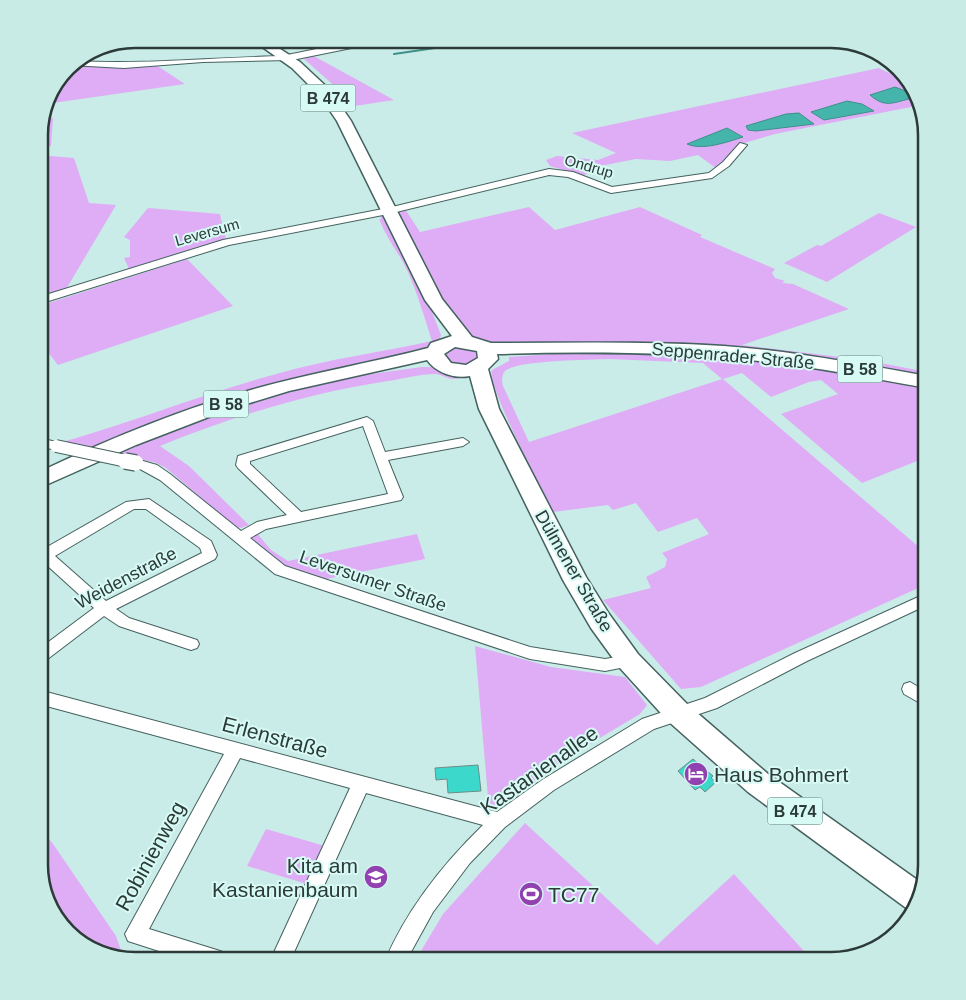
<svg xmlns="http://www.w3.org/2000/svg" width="966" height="1000" viewBox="0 0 966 1000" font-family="Helvetica,sans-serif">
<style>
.green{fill:#dfadf5;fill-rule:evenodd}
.water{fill:#45b5ab;stroke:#3e9088}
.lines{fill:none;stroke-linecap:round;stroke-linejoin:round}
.stream{stroke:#3e9088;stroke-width:2}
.building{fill:#3dd8cc;stroke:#6d8c88}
.street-casing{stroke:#44625f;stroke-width:2}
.secondary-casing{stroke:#44625f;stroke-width:2}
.primary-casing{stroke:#44625f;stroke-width:3}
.street{fill:#fff;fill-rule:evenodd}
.secondary{fill:#fff;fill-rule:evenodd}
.primary{fill:#fff;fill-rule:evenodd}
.street-bridge-far1-casing{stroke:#44625f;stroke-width:14;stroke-linecap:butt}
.street-bridge-casing{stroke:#44625f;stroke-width:18;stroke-linecap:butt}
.street-bridge-far1{stroke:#fff;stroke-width:12}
.street-bridge{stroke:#fff;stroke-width:15}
.labels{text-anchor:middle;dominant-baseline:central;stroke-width:4;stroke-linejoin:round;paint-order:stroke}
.far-street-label{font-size:15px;fill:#2c3a38;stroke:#d7faf5}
.shield{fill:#d7faf5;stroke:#5f7471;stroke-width:1}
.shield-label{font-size:16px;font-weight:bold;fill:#2c3a38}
.street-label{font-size:18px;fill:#2c3a38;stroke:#d7faf5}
.near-street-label{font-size:21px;fill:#2c3a38;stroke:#d7faf5}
.near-poi-label{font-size:21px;fill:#2c3a38;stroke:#d7faf5;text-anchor:start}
.rim{fill:none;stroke:#2c3a38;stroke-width:2.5}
</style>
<rect width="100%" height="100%" fill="#caece8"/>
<!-- green -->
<g class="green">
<path d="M312,55L394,100L348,107L338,89L304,59Z"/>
<path d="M71,64L124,67L156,65L185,84L46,104L49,92Z"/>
<path d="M879,68L889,73L904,72L916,106L775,134L741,144L717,169L698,155L670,161L636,159L600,166L583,176L550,166L546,160L557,156L598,160L616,153L572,133Z"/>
<path d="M42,117L53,118L51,146L39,150V128Z"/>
<path d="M39,155L74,158L89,203L116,205L65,291L39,300Z"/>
<path d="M529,207L555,230L640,207L702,235L700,237L775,269L772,273L775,278L785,281L782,283L793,284L849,309L742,345L865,360L927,372V378L820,359L499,346L465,335L442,303L395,214L405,209L420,232Z"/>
<path d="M148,208L220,214L226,240L130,271L124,258L130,257V240L124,237Z"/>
<path d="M879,213L916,227L827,282L784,263L817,245L821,246Z"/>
<path d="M380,215L387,216L426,296L441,335L439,342L431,349L357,366L91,450L59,443C133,422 205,393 280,373C329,359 382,352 432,341C426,321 411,273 400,257C392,245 385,233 379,219H381Z"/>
<path d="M187,259L233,306L58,365L39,341V306Z"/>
<path d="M454,345L477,349L481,357L469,366L449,364L442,354Z"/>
<path d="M582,352C698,352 814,363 927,386V457L862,483L781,414L838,394L821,380L809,382L771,397L742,373L723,379L927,554V584L701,687L681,689L603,600L651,588L646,577L665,567L667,559L662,553L709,534L697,518L658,532L636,503L613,510L608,505L553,512C543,492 486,384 492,370L509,361V357ZM609,359L703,363L722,379L529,442L503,386C502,381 501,376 505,371C517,360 590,360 609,359Z"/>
<path d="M422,367H432L460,378C447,381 446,375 435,374C418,374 399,380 382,382C306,394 231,417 160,446L189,466L249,525L241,528L235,527L166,468L154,462L107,453L251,400L349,377Z"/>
<path d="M256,532L271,550L288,561L417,534L425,559L326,579C317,575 315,578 308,577C294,574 255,549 250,536Z"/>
<path d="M475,646L551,667L625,677L647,705L640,714L563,760L498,808L489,809Z"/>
<path d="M525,823L657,945L734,874L813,961H415L443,914Z"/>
<path d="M266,829L325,846L307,884L247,866Z"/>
<path d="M39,834L51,841L116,936L124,959L92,951L62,928L39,866Z"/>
</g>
<!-- water -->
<g class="water">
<path d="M895,87L911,93L913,98C894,102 886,109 870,95Z"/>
<path d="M847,101L862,104L874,111L824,120L811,112Z"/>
<path d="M799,113L814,124L756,131L748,130L746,126L786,114Z"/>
<path d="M727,128L743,137C727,142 703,151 687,144Z"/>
</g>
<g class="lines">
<!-- stream -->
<path class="stream" d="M394,54L497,39"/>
</g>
<!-- building -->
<g class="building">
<path d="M693,759L713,776L711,778L716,782L705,792L700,787L695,790L678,771Z"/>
<path d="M478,765L481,791L448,793L447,779L436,780L435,768Z"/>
</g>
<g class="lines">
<!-- street casing -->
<g class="street-casing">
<g id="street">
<path d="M287,56L291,58L290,60L203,62L124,68L70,65L76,61C146,65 217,57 287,56Z"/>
<path d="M740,143L747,145L729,166L712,178L611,193L568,177L549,175L388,214L229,245L39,304V297L223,240L388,208L549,169L573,172L612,187L709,173L723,162Z"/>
<path d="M367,417L373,421L385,452L463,438L469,442L463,446L388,460L403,497L401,500L266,529L250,538L285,566L530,647L605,659L629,655L635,657L637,661L635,665L605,671L530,659L275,574L160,480L129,463L136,459L157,465L170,474L241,531L257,522L287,515L238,468L236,465L238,456ZM363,426L388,494L301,512L250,464V461Z"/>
<path d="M39,438L61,443L62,446L56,450L39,446Z"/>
<path d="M149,499L211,541L217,555L215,559L116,609L129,618L197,640L199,644L197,648L191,650L119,626L104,616L45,661L39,663V649L94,608L40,559V551L126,502ZM134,509H146L200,548L202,553L106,601L55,556Z"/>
<path d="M927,593V605L807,661L717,708L654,729L554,790L505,827L470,863L433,912L406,961H385C407,909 443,864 483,825L366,793L290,961H270L350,788L240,758L149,929L220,951L227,954L230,961H190L128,941L125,934L224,754L39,704V690L497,812L542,780L642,719L705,698L795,653Z"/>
<path d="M910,682L927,692V707L904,694L902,689L904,684Z"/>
</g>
</g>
<!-- secondary casing -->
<g class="secondary-casing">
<path id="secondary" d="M366,39H386L381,42L287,61L282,58L287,55Z"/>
</g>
<!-- primary casing -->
<g class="primary-casing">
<path id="primary" d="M251,39H265L300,62L330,90L351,121L442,299L472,337L491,343C569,343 646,341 724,346C792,351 860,364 927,376V388C882,380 837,371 792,365C696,352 595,351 497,354L498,359L488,369L499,409L586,577L609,614L638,654L688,705L768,774L923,884L917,908L913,913L748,792L668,721L620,668L591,628L563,580L479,409L470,376C455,379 436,373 427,360L289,391L227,410L136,445L39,488V472C105,441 173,412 244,392C304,374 367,364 428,348L431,343L452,336L425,300L337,121L320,96L292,68ZM455,347L477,351L478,358L466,365L451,363L444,354Z"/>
</g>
<!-- street -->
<use href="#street" class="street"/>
<!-- secondary -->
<use href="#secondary" class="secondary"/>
<!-- primary -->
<use href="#primary" class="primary"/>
<!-- street-bridge-far1 casing -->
<g class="street-bridge-far1-casing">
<path id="street-bridge-far1" d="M56,446L131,462"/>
</g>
<!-- street-bridge casing -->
<g class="street-bridge-casing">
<path id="street-bridge" d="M125,461L136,463"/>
</g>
<!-- street-bridge-far1 -->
<use href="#street-bridge-far1" class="street-bridge-far1"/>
<!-- street-bridge -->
<use href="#street-bridge" class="street-bridge"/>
</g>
<!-- icons -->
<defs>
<g id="hotel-disc" transform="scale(1.25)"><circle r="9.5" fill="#9241b1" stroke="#d7faf5"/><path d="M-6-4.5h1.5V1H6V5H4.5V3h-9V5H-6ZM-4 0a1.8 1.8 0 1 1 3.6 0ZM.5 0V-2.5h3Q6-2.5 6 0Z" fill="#fff"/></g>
<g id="school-disc" transform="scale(1.25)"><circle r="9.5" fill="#9241b1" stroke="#d7faf5"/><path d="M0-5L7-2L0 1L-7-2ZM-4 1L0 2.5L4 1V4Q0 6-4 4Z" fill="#fff"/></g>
<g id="stadium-disc" transform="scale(1.25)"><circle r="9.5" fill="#9241b1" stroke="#d7faf5"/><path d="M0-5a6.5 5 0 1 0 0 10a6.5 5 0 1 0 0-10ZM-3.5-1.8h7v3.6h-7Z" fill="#fff"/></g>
</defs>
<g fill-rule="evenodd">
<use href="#hotel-disc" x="696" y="774"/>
<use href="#school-disc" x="376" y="877"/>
<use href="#stadium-disc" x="531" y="894"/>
</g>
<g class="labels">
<!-- far-street labels -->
<g class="far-street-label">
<text transform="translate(589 166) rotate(16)">Ondrup</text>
<text transform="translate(207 232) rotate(-16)">Leversum</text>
</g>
<!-- shield labels -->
<g class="shield">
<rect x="300.5" y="84.5" width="55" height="27" rx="4"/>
<rect x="837.5" y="355.5" width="45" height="27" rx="4"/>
<rect x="203.5" y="390.5" width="45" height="27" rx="4"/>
<rect x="767.5" y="797.5" width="55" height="27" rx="4"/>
</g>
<g class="shield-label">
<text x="328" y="98">B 474</text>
<text x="860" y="369">B 58</text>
<text x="226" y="404">B 58</text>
<text x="795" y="811">B 474</text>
</g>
<!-- street labels -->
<g class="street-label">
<text transform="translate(733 356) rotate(5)">Seppenrader Straße</text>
<text transform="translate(574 571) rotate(60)">Dülmener Straße</text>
<text transform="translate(126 578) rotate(-28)">Weidenstraße</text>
<text transform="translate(373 581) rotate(19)">Leversumer Straße</text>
</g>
<!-- near-street labels -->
<g class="near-street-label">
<text transform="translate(275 737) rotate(15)">Erlenstraße</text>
<text transform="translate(539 770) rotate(-35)">Kastanienallee</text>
<text transform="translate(150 856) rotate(-61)">Robinienweg</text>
</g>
<!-- near-poi labels -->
<g class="near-poi-label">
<text x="714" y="774">Haus Bohmert</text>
<text x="358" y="865" text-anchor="end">Kita am<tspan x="358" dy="24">Kastanienbaum</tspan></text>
<text x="548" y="894">TC77</text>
</g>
</g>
<!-- crop -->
<path d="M0 0H966V1000H0ZM135 48H831A87 87 0 0 1 918 135V865A87 87 0 0 1 831 952H135A87 87 0 0 1 48 865V135A87 87 0 0 1 135 48Z" fill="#c9ebe6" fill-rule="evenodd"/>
<path class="rim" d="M135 48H831A87 87 0 0 1 918 135V865A87 87 0 0 1 831 952H135A87 87 0 0 1 48 865V135A87 87 0 0 1 135 48Z"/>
</svg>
